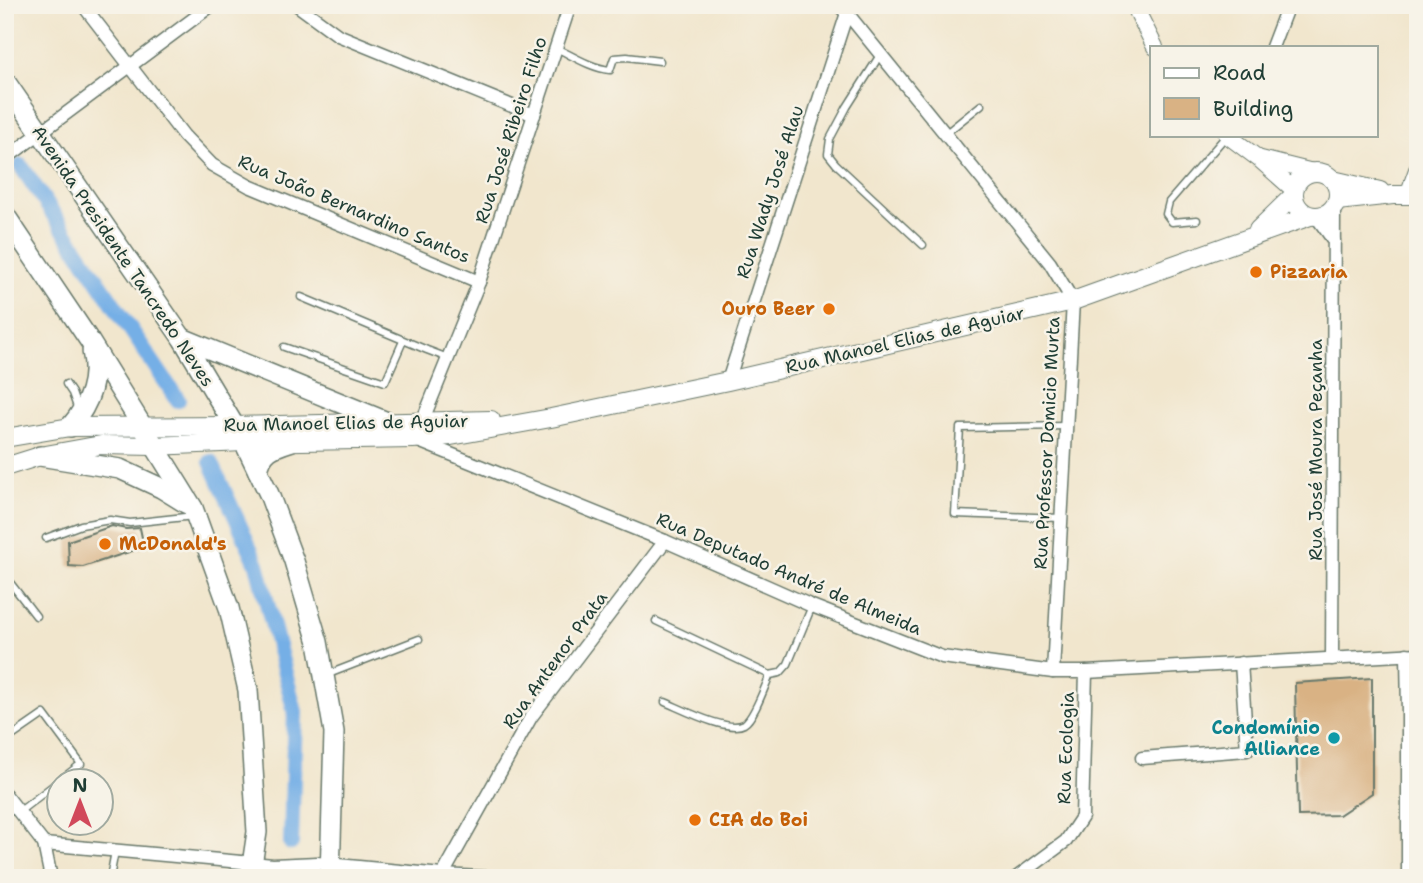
<svg xmlns="http://www.w3.org/2000/svg" width="1423" height="883" viewBox="0 0 1423 883" font-family="'Shantell Sans',sans-serif">
<style>
.lines{fill:none;stroke-linecap:round;stroke-linejoin:round}
.canal{stroke:#75afe6;stroke-width:16}
.building{fill:#d9b284}
.service-casing{stroke:#68786a;stroke-width:9}
.minor-casing{stroke:#68786a;stroke-width:15}
.tertiary-casing{stroke:#68786a;stroke-width:18}
.secondary-casing{stroke:#68786a;stroke-width:20}
.primary-casing{stroke:#68786a;stroke-width:22}
.service{stroke:#fff;stroke-width:6}
.minor{stroke:#fff;stroke-width:12}
.tertiary{stroke:#fff;stroke-width:16}
.secondary{stroke:#fff;stroke-width:18}
.primary{stroke:#fff;stroke-width:19}
.food-dot{fill:#e8710a;stroke:#f7f3e8;stroke-width:2.5}
.culture-dot{fill:#0f9aa8;stroke:#f7f3e8;stroke-width:2.5}
.labels{text-anchor:middle;dominant-baseline:central;stroke-width:5;stroke-linejoin:round;paint-order:stroke}
.street-label{font-size:18px;fill:#1f3d34;stroke:#f7f3e8}
.food-label{font-size:18px;font-weight:bold;fill:#c56008;stroke:#f7f3e8;text-anchor:start}
.culture-label{font-size:18px;font-weight:bold;fill:#0d838f;stroke:#f7f3e8;text-anchor:end}
</style>
<rect width="100%" height="100%" fill="#f7f3e8"/>
<filter id="ink" filterUnits="userSpaceOnUse"><feTurbulence type="fractalNoise" baseFrequency=".0143" numOctaves="2"/><feDisplacementMap in="SourceGraphic" scale="14" xChannelSelector="R" yChannelSelector="G"/><feConvolveMatrix kernelMatrix="1 2 1 2 8 2 1 2 1" color-interpolation-filters="sRGB"/></filter>
<filter id="wash" filterUnits="userSpaceOnUse"><feTurbulence type="fractalNoise" baseFrequency=".00686" numOctaves="4" result="noise"/><feDisplacementMap in="SourceGraphic" scale="28" xChannelSelector="R" yChannelSelector="G"/><feGaussianBlur stdDeviation="1.57" result="paint"/><feColorMatrix in="noise" values="0 0 0 0 0 0 0 0 0 0 0 0 0 0 0 0 0 1.4 0 .05"/><feComposite in="paint" operator="in"/></filter>
<g filter="url(#wash)">
<rect width="100%" height="100%" fill="#f1e6cd"/>
<g class="lines">
<!-- canal -->
<g class="canal">
<path d="M21,166L178,400"/>
<path d="M211,462L257,564L295,712L291,843"/>
<path d="M289,878V876"/>
</g>
</g>
<g id="blocks">
<!-- building -->
<g class="building">
<path d="M112,526L126,529L140,528L144,547L83,567L69,566L68,541Z"/>
<path d="M1372,678V793L1339,815L1298,816L1295,683Z"/>
</g>
</g>
</g>
<g filter="url(#ink)">
<use href="#blocks" fill-opacity="0" stroke="#68786a" stroke-width="2"/>
<g class="lines">
<!-- service casing -->
<g class="service-casing">
<g id="service">
<path d="M556,48C573,56 591,68 610,70L614,58L627,57L660,61"/>
<path d="M880,55L847,107L830,139L828,154L836,164L923,245"/>
<path d="M945,134L981,105"/>
<path d="M1197,220L1172,222L1166,214L1169,202L1226,136"/>
<path d="M301,297L427,350L448,358"/>
<path d="M284,347L385,382L403,341"/>
<path d="M66,384L72,393L78,410"/>
<path d="M1061,518L955,514L960,428L1066,426"/>
<path d="M46,538L81,525L110,520L130,523L194,516"/>
<path d="M5,576L36,616"/>
<path d="M656,621L770,675L780,673L788,664L812,606"/>
<path d="M326,675L419,639"/>
<path d="M665,702C682,709 728,733 744,724C754,718 765,686 770,675"/>
<path d="M5,741L44,714L81,764L20,811"/>
<path d="M110,878L115,851"/>
</g>
</g>
<!-- minor casing -->
<g class="minor-casing">
<g id="minor">
<path d="M83,5L184,136L212,165L249,186L479,282"/>
<path d="M297,5L338,35L534,115"/>
<path d="M838,5L847,13L1050,263L1073,301L1053,672"/>
<path d="M1272,47L1288,5"/>
<path d="M5,159L212,5"/>
<path d="M1316,216L1334,241"/>
<path d="M728,381L847,13"/>
<path d="M422,422L479,282L570,5"/>
<path d="M416,440L665,541L812,606L942,657L1053,672H1086L1418,654"/>
<path d="M1407,654L1408,714V878"/>
<path d="M1332,659L1334,207"/>
<path d="M1142,758L1247,750L1241,663"/>
<path d="M5,794L44,844L50,873L47,878"/>
<path d="M44,844L252,863L273,865L317,863L442,875L501,878"/>
<path d="M441,878L531,717L665,541"/>
<path d="M1016,878L1066,841L1082,817L1086,672"/>
</g>
</g>
<!-- tertiary casing -->
<g class="tertiary-casing">
<g id="tertiary">
<path d="M1134,5L1155,47"/>
<path d="M1227,135L1259,159L1294,190"/>
<path d="M1261,159L1313,172"/>
</g>
</g>
<!-- secondary casing -->
<g class="secondary-casing">
<g id="secondary">
<circle cx="1316" cy="194" r="22"/>
<path d="M1333,180L1380,191"/>
<path d="M1409,195L1418,170"/>
<path d="M1337,201L1393,195H1418"/>
<path d="M1258,230L1294,195"/>
<path d="M5,438L70,427L234,426L491,420"/>
<path d="M5,467L40,456L101,445L154,446L244,442L413,439L451,436L551,418L728,381L1073,301L1310,216"/>
</g>
</g>
<!-- primary casing -->
<g class="primary-casing">
<g id="primary">
<path d="M5,81L182,338L244,442L269,494L294,561L318,642L334,732L330,878"/>
<path d="M5,215L89,340L193,508L229,608L248,690L257,832L250,878"/>
<path d="M182,338L387,422"/>
<path d="M70,427C89,405 99,380 92,351"/>
<path d="M40,456L120,469L161,488L187,504"/>
<path d="M258,471C262,450 273,447 292,441"/>
</g>
</g>
<!-- service -->
<use href="#service" class="service"/>
<!-- minor -->
<use href="#minor" class="minor"/>
<!-- tertiary -->
<use href="#tertiary" class="tertiary"/>
<!-- secondary -->
<use href="#secondary" class="secondary"/>
<!-- primary -->
<use href="#primary" class="primary"/>
</g>
</g>
<!-- markers -->
<g class="food-dot">
<circle cx="1256" cy="272" r="7"/>
<circle cx="829" cy="309" r="7"/>
<circle cx="105" cy="544" r="7"/>
<circle cx="695" cy="820" r="7"/>
</g>
<circle class="culture-dot" cx="1334" cy="738" r="7"/>
<g class="labels">
<!-- street labels -->
<g class="street-label">
<text transform="translate(511 130) rotate(-72)">Rua José Ribeiro Filho</text>
<text transform="translate(770 192) rotate(-72)">Rua Wady José Alau</text>
<text transform="translate(354 209) rotate(23)">Rua João Bernardino Santos</text>
<text transform="translate(123 256) rotate(56)">Avenida Presidente Tancredo Neves</text>
<text transform="translate(905 340) rotate(-13)">Rua Manoel Elias de Aguiar</text>
<text transform="translate(346 423) rotate(-1)">Rua Manoel Elias de Aguiar</text>
<text transform="translate(1047 443) rotate(-87)">Rua Professor Domicio Murta</text>
<text transform="translate(1316 450) rotate(-90)">Rua José Moura Peçanha</text>
<text transform="translate(789 574) rotate(23)">Rua Deputado André de Almeida</text>
<text transform="translate(555 660) rotate(-54)">Rua Antenor Prata</text>
<text transform="translate(1066 748) rotate(-88)">Rua Ecologia</text>
</g>
<!-- food labels -->
<g class="food-label">
<text x="1270" y="272">Pizzaria</text>
<text x="815" y="309" text-anchor="end">Ouro Beer</text>
<text x="119" y="544">McDonald's</text>
<text x="709" y="820">CIA do Boi</text>
</g>
<!-- culture labels -->
<g class="culture-label">
<text x="1320" y="728">Condomínio<tspan x="1320" dy="21">Alliance</tspan></text>
</g>
</g>
<!-- margin -->
<rect width="1423" height="883" fill="none" stroke="#f7f3e8" stroke-width="28"/>
<!-- legend -->
<rect x="1150" y="46" width="228" height="91" fill="#f7f3e8" stroke="#a1aaa0" stroke-width="2"/>
<rect x="1164" y="68" width="35" height="10" fill="#ffffff" stroke="#a1aaa0" stroke-width="2"/>
<text x="1213" y="80" font-size="21" fill="#1f3d34">Road</text>
<rect x="1164" y="98" width="35" height="21" fill="#d9b284" stroke="#a1aaa0" stroke-width="2"/>
<text x="1213" y="116" font-size="21" fill="#1f3d34">Building</text>
<!-- north arrow -->
<g transform="translate(80 802)"><circle r="33" fill="#f7f3e8" stroke="#a1aaa0" stroke-width="2"/>
<path d="M0-5L12 26L0 18L-12 26Z" fill="#d1495b"/>
<text y="-10" font-size="19" font-weight="bold" text-anchor="middle" fill="#1f3d34">N</text>
</g>
</svg>
